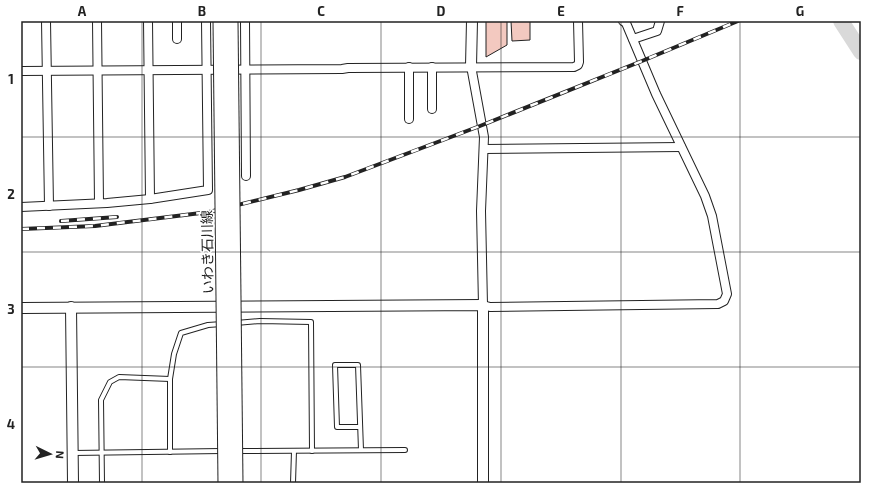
<svg xmlns="http://www.w3.org/2000/svg" width="882" height="504" viewBox="0 0 882 504" font-family="'Exo 2','Noto Sans JP',sans-serif">
<style>
.lines{fill:none;stroke-linecap:round;stroke-linejoin:round}
.river{stroke:#d9d9d9;stroke-width:16}
.building{fill:#f3c9c0;stroke:#222}
.service-casing{stroke:#222;stroke-width:6}
.minor-casing{stroke:#222;stroke-width:10}
.tertiary-casing{stroke:#222;stroke-width:12}
.service{stroke:#fff;stroke-width:4}
.minor{stroke:#fff;stroke-width:8}
.tertiary{stroke:#fff;stroke-width:10}
.rail-casing{stroke:#222;stroke-width:4}
.rail{stroke:#fff;stroke-width:2.5;stroke-dasharray:8;stroke-linecap:butt}
.primary-bridge-casing{stroke:#222;stroke-width:15;stroke-linecap:butt}
.primary-bridge{stroke:#fff;stroke-width:13}
.grid{fill:none;stroke:#222;stroke-width:1;stroke-opacity:0.55}
.labels{text-anchor:middle;dominant-baseline:central;stroke-width:3;stroke-linejoin:round;paint-order:stroke}
.street-label{font-size:14px;fill:#222;stroke:#fff}
.neatline{fill:none;stroke:#222;stroke-width:1.5}
.grid-label{font-size:13px;text-anchor:middle;font-weight:bold;fill:#222}
</style>
<rect width="100%" height="100%" fill="#fff"/>
<g class="lines">
<!-- river -->
<path class="river" d="M841,21L861,52"/>
</g>
<!-- building -->
<g class="building">
<path d="M486,21H507V45L486,57Z"/>
<path d="M511,21H530V40L512,41Z"/>
</g>
<g class="lines">
<!-- service casing -->
<g class="service-casing">
<g id="service">
<path d="M236,323L260,321L311,322L312,451"/>
<path d="M360,427H337L335,365H358L361,450"/>
<path d="M237,451L405,450"/>
<path d="M170,452V379L174,354L181,333L208,325L222,324"/>
<path d="M73,453L222,451"/>
<path d="M102,483L101,400L110,382L119,377L170,379"/>
<path d="M293,483L294,451"/>
</g>
</g>
<!-- minor casing -->
<g class="minor-casing">
<g id="minor">
<path d="M46,21L49,206"/>
<path d="M97,21L99,203"/>
<path d="M148,21L150,199"/>
<path d="M177,21V39"/>
<path d="M245,21L246,176"/>
<path d="M633,39L657,31L660,21"/>
<path d="M471,66L484,137L481,211L483,305L490,307L718,304L724,301L727,294L712,216L705,196L656,94L626,23L623,21"/>
<path d="M432,67V109"/>
<path d="M21,71L342,69L348,68L574,67L578,65L579,62L578,21"/>
<path d="M409,119V67"/>
<path d="M484,149L681,147"/>
<path d="M21,207L107,203L150,199L208,190L206,21"/>
</g>
</g>
<!-- tertiary casing -->
<g class="tertiary-casing">
<g id="tertiary">
<path d="M471,66L472,21"/>
<path d="M71,307L73,483"/>
<path d="M21,308L483,305V483"/>
</g>
</g>
<!-- service -->
<use href="#service" class="service"/>
<!-- minor -->
<use href="#minor" class="minor"/>
<!-- tertiary -->
<use href="#tertiary" class="tertiary"/>
<!-- rail casing -->
<g class="rail-casing">
<g id="rail">
<path d="M61,221L117,217"/>
<path d="M21,229L95,226L209,212L299,190L345,177L480,126L642,61L738,21"/>
</g>
</g>
<!-- rail -->
<use href="#rail" class="rail"/>
<!-- primary-bridge casing -->
<g class="primary-bridge-casing">
<g id="primary-bridge">
<path d="M220,21L225,483"/>
<path d="M231,21L236,483"/>
</g>
</g>
<!-- primary-bridge -->
<use href="#primary-bridge" class="primary-bridge"/>
</g>
<!-- grid -->
<path class="grid" d="M142,21V483M261,21V483M381,21V483M501,21V483M621,21V483M740,21V483M21,137H861M21,252H861M21,367H861"/>
<g class="labels">
<!-- street labels -->
<g class="street-label">
<text transform="translate(207 252) rotate(-91)">いわき石川線</text>
</g>
</g>
<!-- border -->
<rect width="882" height="504" fill="none" stroke="#ffffff" stroke-width="44"/>
<!-- north arrow -->
<g transform="translate(50 454) rotate(95)" stroke="#ffffff" stroke-width="3" paint-order="stroke">
<path d="M0-3L7 15L0 10L-7 15Z" fill="#222222"/>
<text y="-6" font-size="11" font-weight="bold" text-anchor="middle" fill="#222222">N</text>
</g>
<rect x="22" y="22" width="838" height="460" class="neatline"/>
<g class="grid-label">
<text x="82" y="16">A</text>
<text x="202" y="16">B</text>
<text x="321" y="16">C</text>
<text x="441" y="16">D</text>
<text x="561" y="16">E</text>
<text x="680" y="16">F</text>
<text x="800" y="16">G</text>
<text x="11" y="84">1</text>
<text x="11" y="199">2</text>
<text x="11" y="314">3</text>
<text x="11" y="429">4</text>
</g>
</svg>
